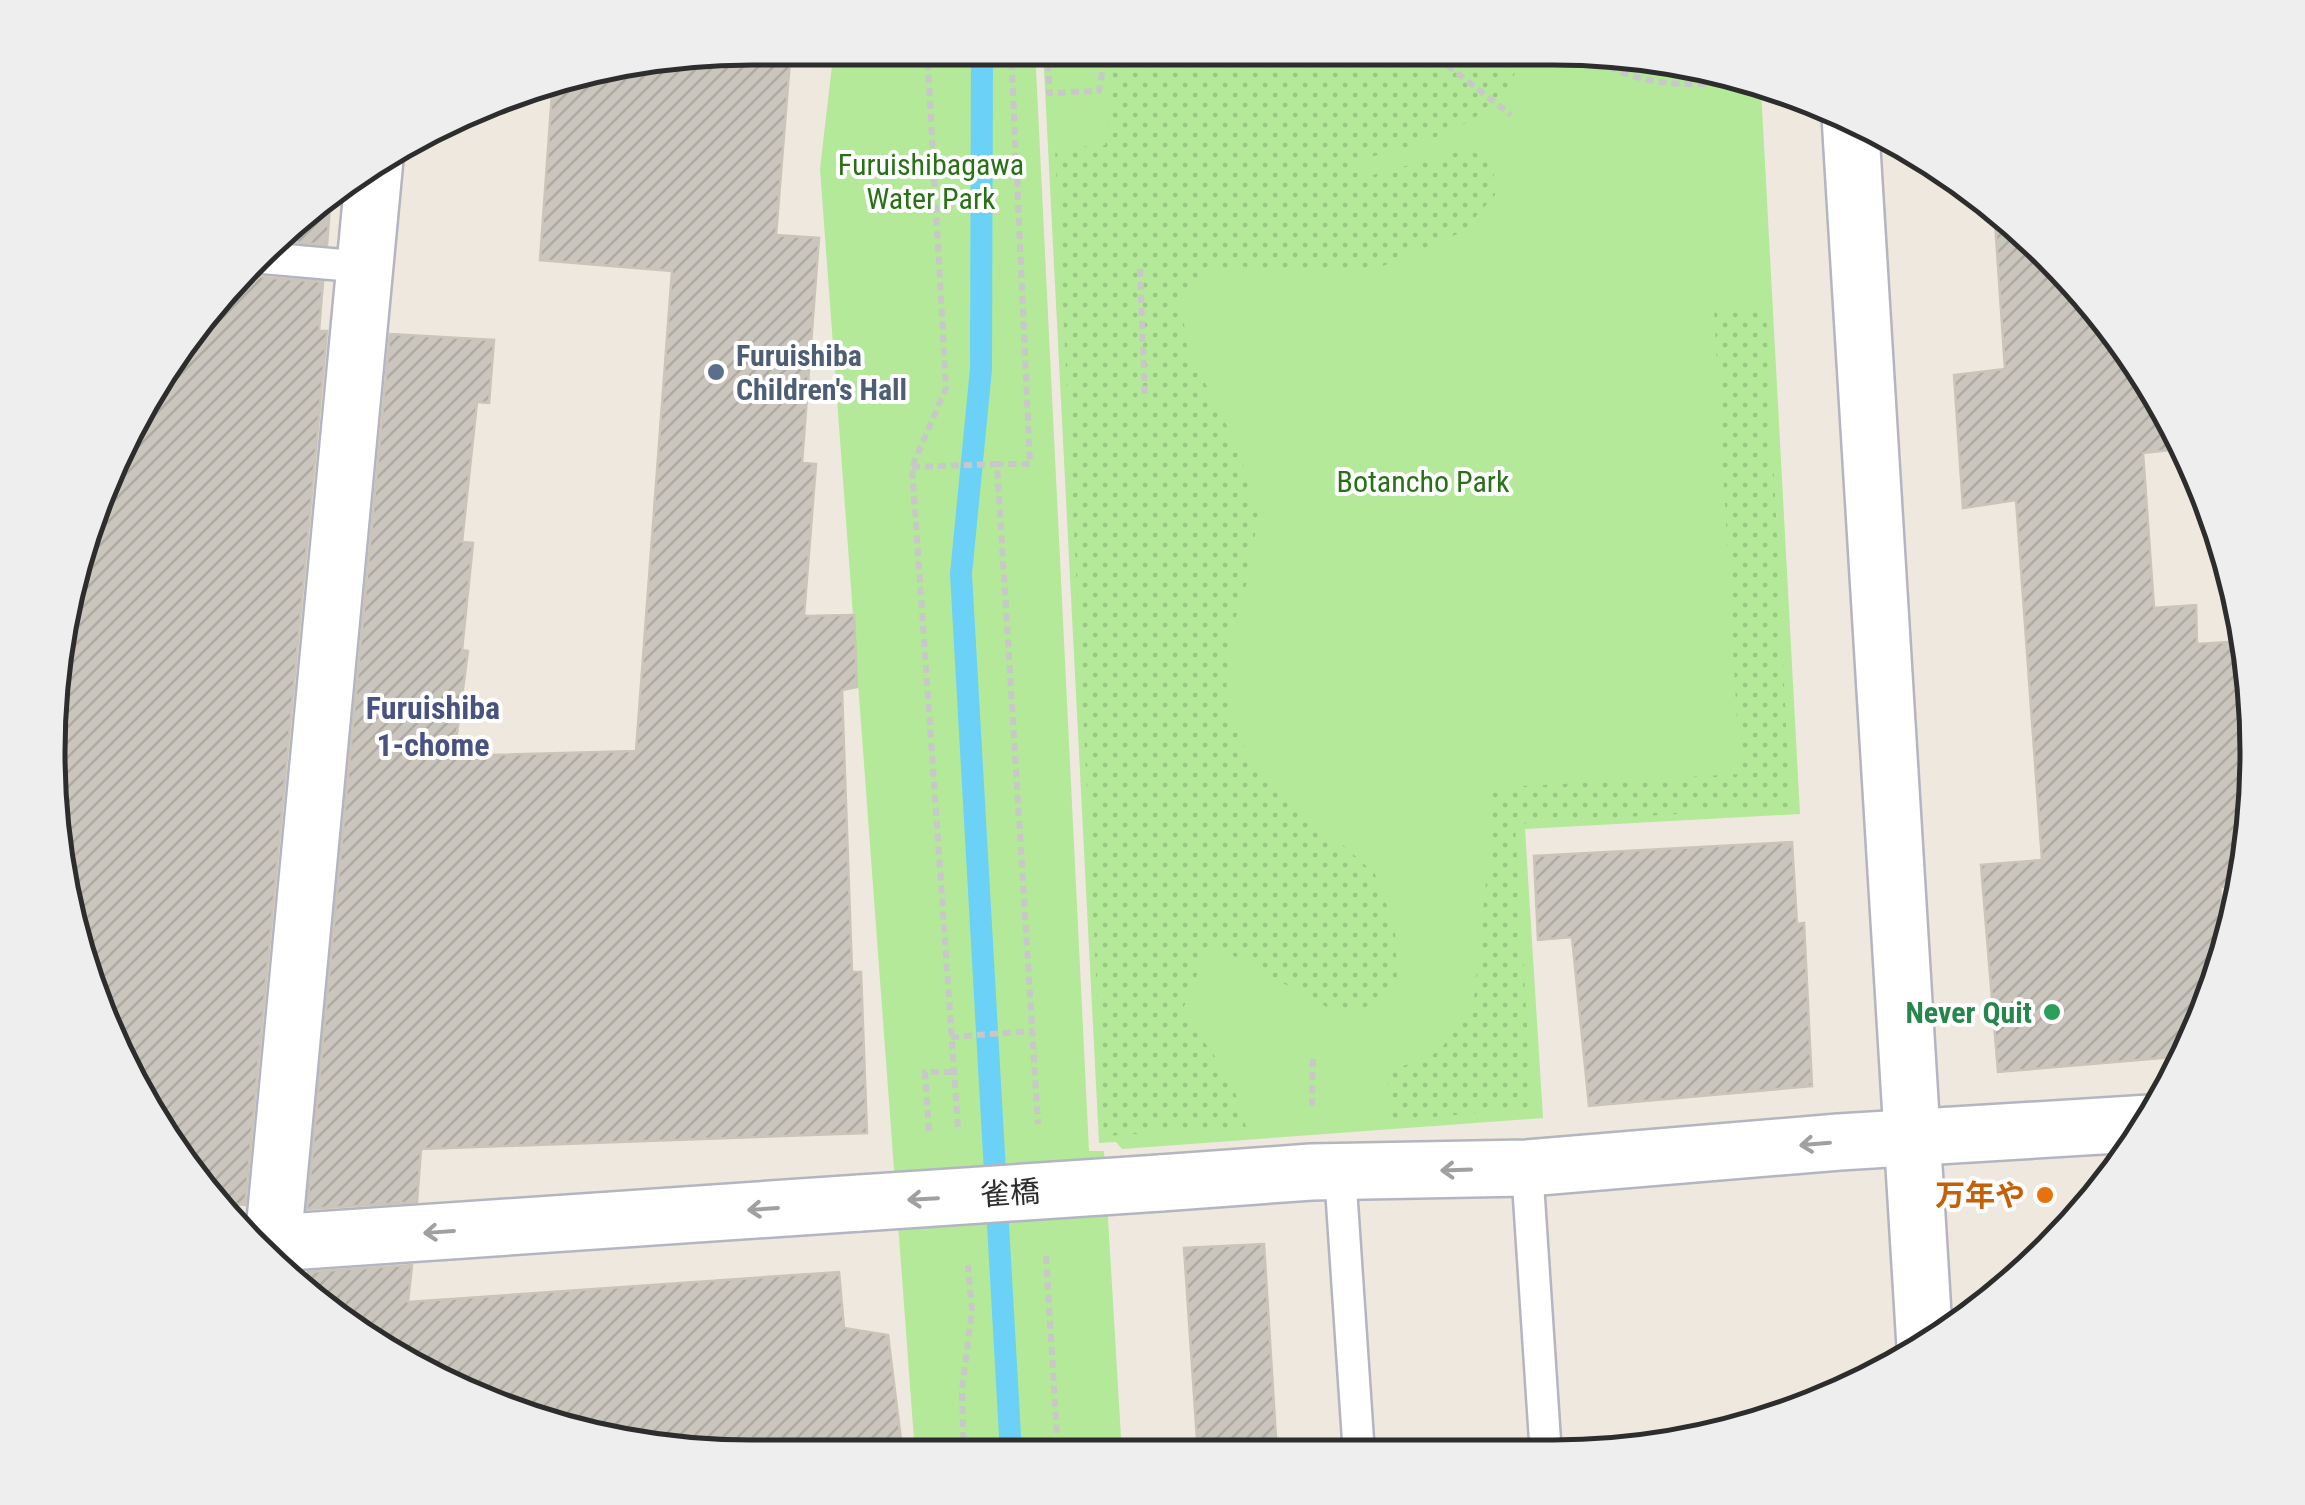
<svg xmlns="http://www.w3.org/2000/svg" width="2305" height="1505" viewBox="0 0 2305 1505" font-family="'Roboto Condensed','Noto Sans JP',sans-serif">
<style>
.grass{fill:#b3e998}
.garden{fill:url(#garden-dots)}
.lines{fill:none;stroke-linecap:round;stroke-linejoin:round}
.stream{stroke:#6cd1f7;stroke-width:22}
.building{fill:url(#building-hatch);stroke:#cbc4b8;stroke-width:2.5}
.service-casing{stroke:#b3b5c1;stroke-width:35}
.minor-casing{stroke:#b3b5c1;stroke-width:60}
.tertiary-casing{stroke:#b3b5c1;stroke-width:60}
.path{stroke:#c8c8c8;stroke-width:6;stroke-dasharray:8 5;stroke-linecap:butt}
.service{stroke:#fff;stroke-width:30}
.minor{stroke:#fff;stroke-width:55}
.tertiary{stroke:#fff;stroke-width:55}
.minor-bridge-casing{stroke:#b3b5c1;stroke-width:60;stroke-linecap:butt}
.minor-bridge{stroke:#fff;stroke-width:55}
.oneway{stroke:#a0a0a0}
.service-dot{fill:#5c6f8a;stroke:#fff;stroke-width:4}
.leisure-dot{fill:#2e9e5b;stroke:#fff;stroke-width:4}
.food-dot{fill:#e8710a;stroke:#fff;stroke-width:4}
.labels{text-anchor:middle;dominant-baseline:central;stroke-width:8;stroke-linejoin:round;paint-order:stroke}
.park-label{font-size:30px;fill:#287116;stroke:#fff}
.service-label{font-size:30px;font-weight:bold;fill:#4e5e75;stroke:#fff;text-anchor:start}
.leisure-label{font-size:30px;font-weight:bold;fill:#27864d;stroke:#fff;text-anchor:end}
.street-label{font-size:30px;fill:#2d2d2d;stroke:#fff}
.food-label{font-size:30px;font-weight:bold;fill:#c56008;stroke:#fff;text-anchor:end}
.neighbourhood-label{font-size:32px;font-weight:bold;fill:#495382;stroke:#fff}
.rim{fill:none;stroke:#2d2d2d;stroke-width:5}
</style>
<defs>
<pattern id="garden-dots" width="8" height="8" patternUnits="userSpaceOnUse" patternTransform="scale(2.5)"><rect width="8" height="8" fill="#b3e998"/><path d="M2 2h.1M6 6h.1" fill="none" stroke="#9ac883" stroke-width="1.8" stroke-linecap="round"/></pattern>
<pattern id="building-hatch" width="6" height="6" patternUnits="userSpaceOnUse" patternTransform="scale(2.5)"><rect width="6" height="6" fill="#cbc6bd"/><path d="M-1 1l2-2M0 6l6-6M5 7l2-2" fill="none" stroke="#afaaa3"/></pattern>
</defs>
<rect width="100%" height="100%" fill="#efe8df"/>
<!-- grass -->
<g class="grass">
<path d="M834,48L1035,49L1089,1151H1104L1122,1454L915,1453L820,169Z"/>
<path d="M1043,50L1645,54L1761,89L1800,814L1525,829L1543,1118L1122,1149L1116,1142L1099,1143Z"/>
</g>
<!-- garden -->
<g class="garden">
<path d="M1115,50L1522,53C1517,64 1514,80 1507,89C1469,135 1404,148 1351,162L1352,170L1372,175L1469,149L1493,164L1495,195L1462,232L1376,269L1298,272L1236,266L1204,269L1181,300L1187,347L1238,448L1258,513L1249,576L1229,638L1226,696L1241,743L1271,780L1375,874L1395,928L1397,980L1377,1002L1343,1016L1210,943L1181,1014C1213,1052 1234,1076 1246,1127L1104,1136L1055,149L1105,145Z"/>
<path d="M1766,309L1790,807L1515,824L1532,1108L1390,1121L1386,1073L1438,1052L1473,1008L1489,853L1487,788L1740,774L1714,310Z"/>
</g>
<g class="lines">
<!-- stream -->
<path class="stream" d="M982,49L981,369L961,574L1011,1453"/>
</g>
<!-- building -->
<g class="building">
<path d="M752,48H791L776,235L819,238L802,463L816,464L804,616L854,615L857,687L842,690L852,972H861L867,1133L421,1149L417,1202L307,1209L390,334L494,340L489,403L477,402L462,542L473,543L462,650L468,651L454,756L636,751L672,271L540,260L553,80Z"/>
<path d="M331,194L327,245L281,241Z"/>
<path d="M1994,207L2018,223L2112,324L2185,441L2188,448L2143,453L2154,608L2196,605L2197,644L2245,641L2256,707L2251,845L2242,886L2220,887L2226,954L2220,980L2185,1056L1998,1072L1981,865L2042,860L2016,500L1963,508L1954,375L2005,369Z"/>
<path d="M250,270L261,277L323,282L319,331H327L245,1205L222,1203L141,1102L61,891L49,706L101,483L193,323Z"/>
<path d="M1792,842L1797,924L1804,923L1812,1086L1589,1106L1572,937L1538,940L1534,856Z"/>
<path d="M1264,1244L1277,1454H1198L1184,1248Z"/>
<path d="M412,1265L408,1302L839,1272L844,1328L888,1335L901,1440L835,1450L834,1439L723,1452L660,1451L443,1386L306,1295L308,1272Z"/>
</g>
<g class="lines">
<!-- service casing -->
<g class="service-casing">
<g id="service">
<path d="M263,258L365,267"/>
<path d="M1527,1168L1546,1456"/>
<path d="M1340,1173L1359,1455"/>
</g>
</g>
<!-- minor casing -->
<g class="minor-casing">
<g id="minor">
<path d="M1160,1183L1311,1172L1527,1168L1839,1142L2150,1123"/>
<path d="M254,1242L273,1243L860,1203"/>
<path d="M271,1263L375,159"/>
</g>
</g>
<!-- tertiary casing -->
<g class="tertiary-casing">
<path id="tertiary" d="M1850,116L1925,1347"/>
</g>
<!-- path -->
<g class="path">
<path d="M927,49L946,388L912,467L958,1128"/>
<path d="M1011,49L1030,464H997L1038,1124"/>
<path d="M1048,50L1049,93L1099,91L1106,50"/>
<path d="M1587,53C1629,85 1684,88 1735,81"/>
<path d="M1447,65L1511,115"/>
<path d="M1140,269L1145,399"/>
<path d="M912,467L997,464"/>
<path d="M951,1037L1032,1031"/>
<path d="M1312,1106L1313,1057"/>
<path d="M929,1131L925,1072H954"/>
<path d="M1046,1256L1058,1453"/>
<path d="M964,1453L962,1389L972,1311L968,1265"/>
</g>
<!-- service -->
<use href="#service" class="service"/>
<!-- minor -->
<use href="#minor" class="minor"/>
<!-- tertiary -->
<use href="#tertiary" class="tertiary"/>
<!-- minor-bridge casing -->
<g class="minor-bridge-casing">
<path id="minor-bridge" d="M860,1203L1160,1183"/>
</g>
<!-- minor-bridge -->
<use href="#minor-bridge" class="minor-bridge"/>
</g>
<!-- one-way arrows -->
<defs><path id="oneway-shaft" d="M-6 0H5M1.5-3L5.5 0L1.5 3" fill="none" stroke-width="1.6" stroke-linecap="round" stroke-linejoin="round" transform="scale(2.5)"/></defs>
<g class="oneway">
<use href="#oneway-shaft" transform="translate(1815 1144) rotate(175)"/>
<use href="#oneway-shaft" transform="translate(1456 1170) rotate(178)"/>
<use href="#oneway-shaft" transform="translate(923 1199) rotate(177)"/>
<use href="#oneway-shaft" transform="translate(763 1209) rotate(176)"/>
<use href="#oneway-shaft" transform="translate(439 1232) rotate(176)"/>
</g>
<!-- markers -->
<circle class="service-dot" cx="716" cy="372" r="10"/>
<circle class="leisure-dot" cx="2052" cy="1012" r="10"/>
<circle class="food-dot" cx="2045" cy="1195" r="10"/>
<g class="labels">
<!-- park labels -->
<g class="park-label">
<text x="931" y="164">Furuishibagawa<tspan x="931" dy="34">Water Park</tspan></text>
<text x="1423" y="481">Botancho Park</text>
</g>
<!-- service labels -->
<g class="service-label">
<text x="736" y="355">Furuishiba<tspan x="736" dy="34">Children's Hall</tspan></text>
</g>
<!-- leisure labels -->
<g class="leisure-label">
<text x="2032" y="1012">Never Quit</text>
</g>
<!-- street labels -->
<g class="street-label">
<text transform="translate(1010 1193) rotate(-4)">雀橋</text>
</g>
<!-- food labels -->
<g class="food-label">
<text x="2025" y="1195">万年や</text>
</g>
<!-- neighbourhood labels -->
<g class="neighbourhood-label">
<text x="433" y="708">Furuishiba<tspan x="433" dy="37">1-chome</tspan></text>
</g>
</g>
<!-- crop -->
<path d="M0 0H2305V1505H0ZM752 65H1553A687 687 0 0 1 2240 752V753A687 687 0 0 1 1553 1440H752A687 687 0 0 1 65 753V752A687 687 0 0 1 752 65Z" fill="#eee" fill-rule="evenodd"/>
<path class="rim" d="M752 65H1553A687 687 0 0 1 2240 752V753A687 687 0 0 1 1553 1440H752A687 687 0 0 1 65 753V752A687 687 0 0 1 752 65Z"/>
</svg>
